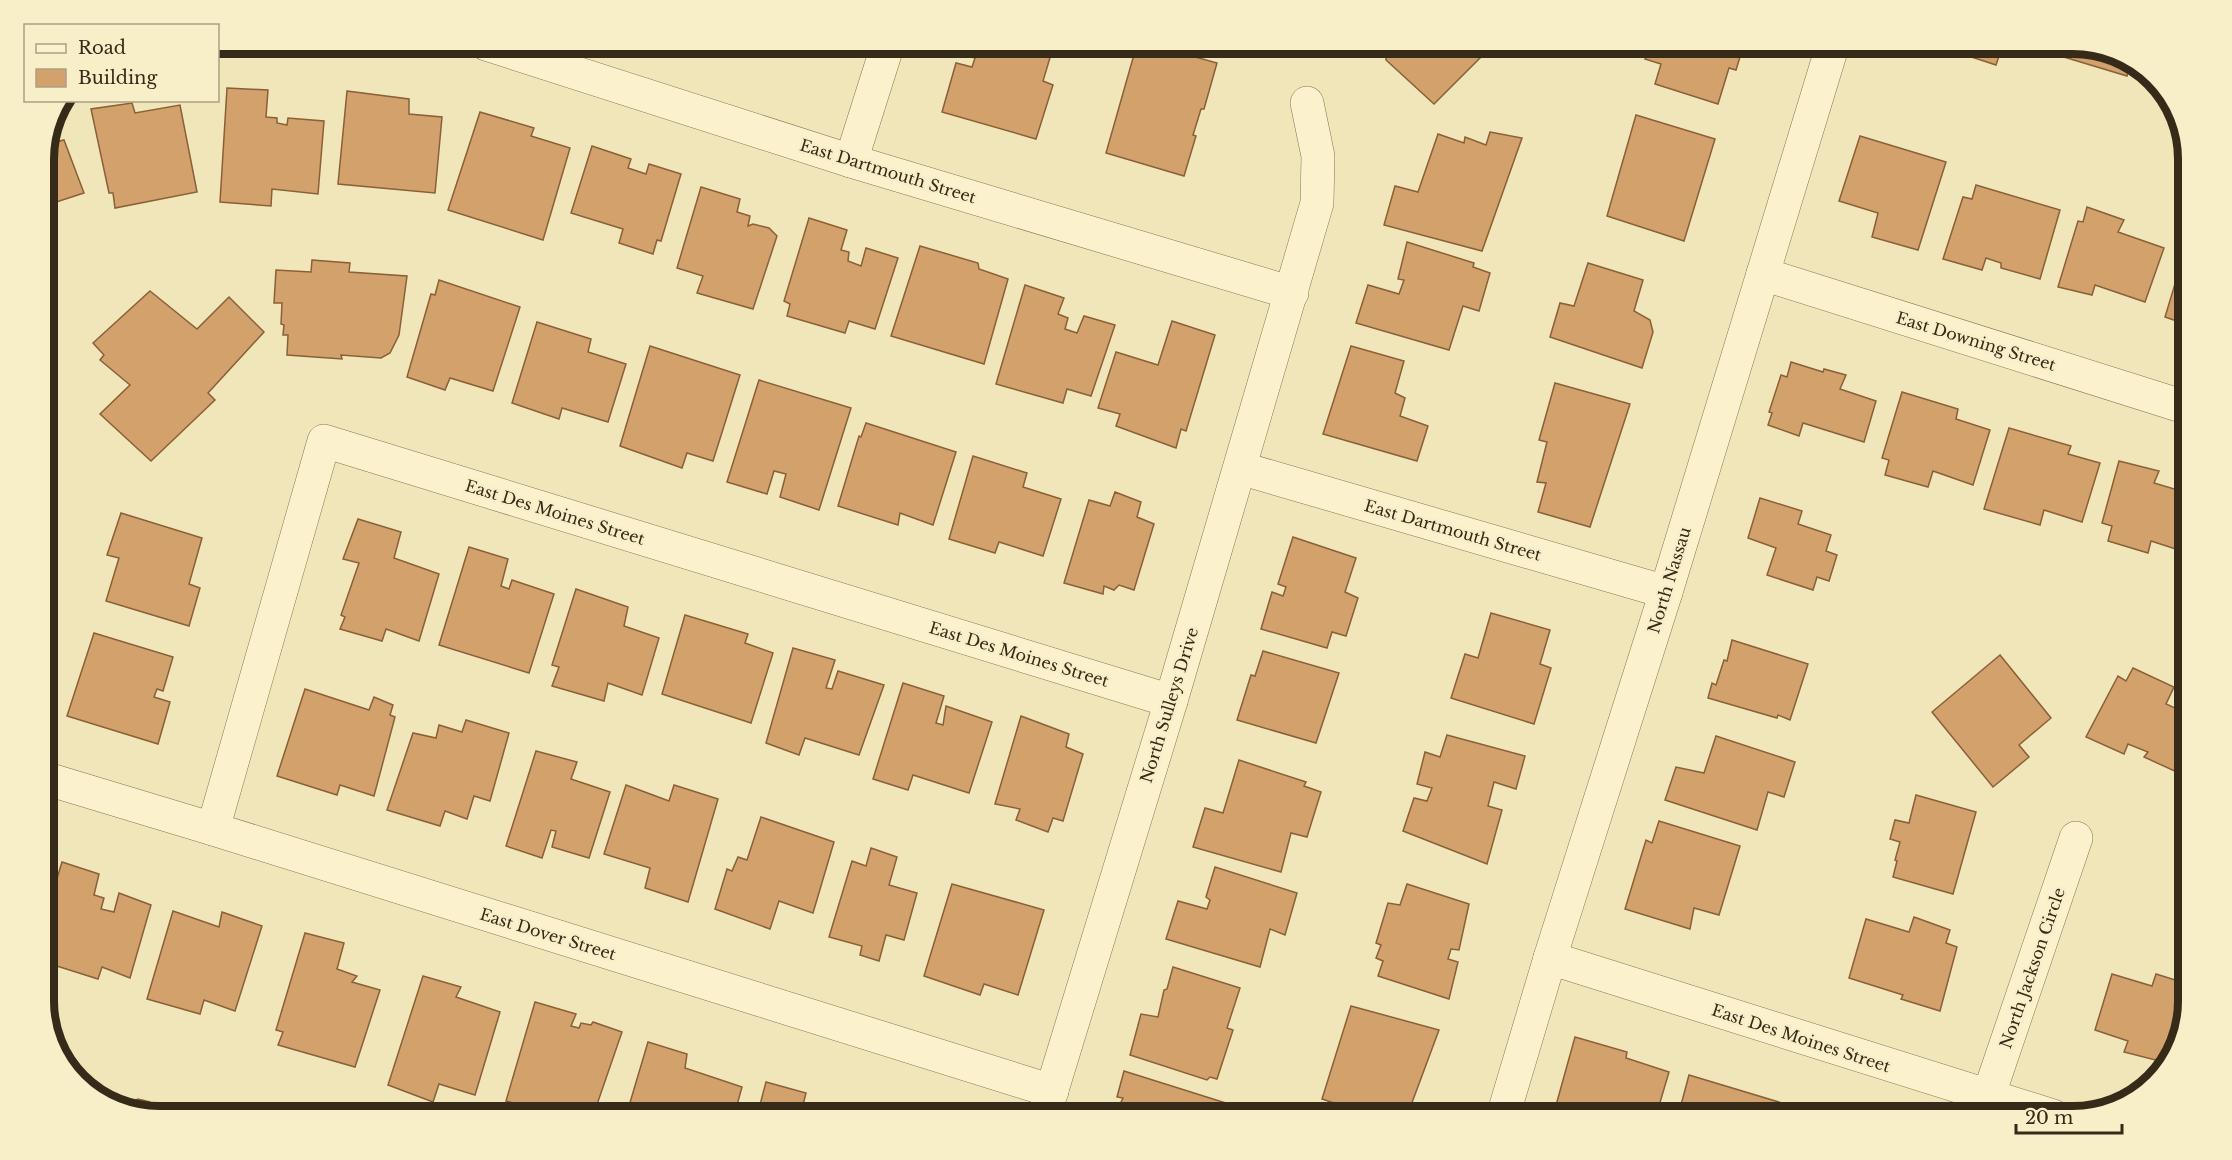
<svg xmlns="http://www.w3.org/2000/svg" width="2232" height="1160" viewBox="0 0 2232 1160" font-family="'Libre Baskerville',serif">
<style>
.building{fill:#d2a16c;stroke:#896037;stroke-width:1.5}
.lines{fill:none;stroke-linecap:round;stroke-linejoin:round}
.street-casing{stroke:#887553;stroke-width:34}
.street{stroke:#fbf2cd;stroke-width:33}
.labels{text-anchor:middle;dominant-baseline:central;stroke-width:5;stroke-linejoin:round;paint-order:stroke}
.street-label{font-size:16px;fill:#362a19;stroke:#f8efc9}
.rim{fill:none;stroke:#362a19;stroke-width:8}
</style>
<rect width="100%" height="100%" fill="#f1e6b9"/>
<!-- building -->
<g class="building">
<path d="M744,44H789L785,57Z"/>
<path d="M955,44H1030L1052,51L1043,81L1053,85L1036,139L942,112L956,63L972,67L975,58L956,53L958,45Z"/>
<path d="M1137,44H1149L1217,63L1204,109H1201L1193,135L1196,136L1184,176L1106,153Z"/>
<path d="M1387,44H1494L1434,104L1386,60Z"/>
<path d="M1650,44H1742L1743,47L1736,70L1729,68L1718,104L1655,84L1661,64L1645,59Z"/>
<path d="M1945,44H2003L1996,65L1944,48Z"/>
<path d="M2036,44H2073L2124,56L2131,61L2127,76L2034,48Z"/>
<path d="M227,88L268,90L266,117L277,118V123L287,125L288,118L324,121L318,194L272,189L271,206L220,202Z"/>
<path d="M347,91L409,99V114L442,117L435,193L338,184Z"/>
<path d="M132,103L135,113L180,105L197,192L115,208L113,193H109L91,109Z"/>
<path d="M480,112L534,128L531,136L570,148L543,240L448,210Z"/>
<path d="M1636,115L1715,139L1684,241L1607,216Z"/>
<path d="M1490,132L1522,138L1482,251L1384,225L1395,186L1418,192L1438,134L1464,143L1465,137L1486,145Z"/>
<path d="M1860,136L1946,162L1918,250L1872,237L1878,213L1839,201Z"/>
<path d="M64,140L84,193L44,206V152L47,144Z"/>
<path d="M592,146L631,159L628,168L646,174L649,164L681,174L661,241L657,240L653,254L619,243L623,229L571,213Z"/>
<path d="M1976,185L2060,210L2040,279L2001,268V263L1986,258L1982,270L1943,259L1963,197L1972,199Z"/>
<path d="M701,187L740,199L737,212L750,216L748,226L753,224L769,228L777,236L753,309L697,293L703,276L677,268Z"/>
<path d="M2087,207L2124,220L2118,232L2164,248L2145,302L2095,285L2092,295L2058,287L2078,221L2083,222Z"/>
<path d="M809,218L847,230L841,250L849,252L848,261L861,266L866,248L898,258L875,329L849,321L845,333L787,316L790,304L784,301Z"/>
<path d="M1407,242L1474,263L1473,267L1490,273L1479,311L1463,306L1449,350L1356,323L1368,285L1399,294L1404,280L1398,279Z"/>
<path d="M2187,244H2188V325L2165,317Z"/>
<path d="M920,246L978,263L979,269L1008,279L984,364L891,336Z"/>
<path d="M312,260L350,263L349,272L407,276L399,335L390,353L381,358L341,355L342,359L287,355L288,335H283L284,325L281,324L282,303H274L276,270L311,272Z"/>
<path d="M1588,263L1643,280L1634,311L1650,320L1653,332L1642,368L1550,337L1560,303L1574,306Z"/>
<path d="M439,280L520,307L493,391L450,378L445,390L407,377L431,294L435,295Z"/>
<path d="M1025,285L1064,298L1058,314L1068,318L1065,329L1077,333L1084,316L1115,325L1091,396L1067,389L1063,403L996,384Z"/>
<path d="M150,291L197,329L229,297L264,332L208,393L215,400L151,461L100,414L130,385L100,360L104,355L93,343Z"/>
<path d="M1172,321L1215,335L1186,431L1181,429L1176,448L1116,426L1120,414L1098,408L1116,352L1158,365Z"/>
<path d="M537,322L591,339L588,352L626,364L608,422L562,408L559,419L512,403Z"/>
<path d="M650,346L740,375L713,461L687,453L682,468L620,446Z"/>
<path d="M1351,346L1404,361L1395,393L1405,398L1400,416L1428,426L1417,461L1323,434Z"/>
<path d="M1791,362L1823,372L1824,369L1846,375L1840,389L1876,401L1864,442L1803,423L1799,436L1768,425L1772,413L1769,412L1781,375L1787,377Z"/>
<path d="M759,380L851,408L819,510L780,497L786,474L774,471L767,494L727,482Z"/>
<path d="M1555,383L1630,404L1590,527L1538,512L1546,483L1537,482L1547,442L1539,440Z"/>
<path d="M1902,392L1958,409L1956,419L1990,430L1973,485L1933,471L1928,487L1885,475L1889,460L1882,458Z"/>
<path d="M866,423L956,452L933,525L900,513L898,525L838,506L859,436L861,437Z"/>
<path d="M2009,428L2071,446L2068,454L2100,463L2082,522L2044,510L2040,525L1984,509Z"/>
<path d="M973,456L1027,473L1023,487L1061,499L1043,556L999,542L995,553L949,539Z"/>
<path d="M2119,461L2159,471L2154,483L2188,493V553L2151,541L2148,553L2108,541L2112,526L2102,523Z"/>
<path d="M1115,492L1141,502L1137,517L1154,524L1134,590L1119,585L1114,590L1104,586L1103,594L1064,583L1089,500L1110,506Z"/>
<path d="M1760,498L1802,511L1798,524L1831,535L1826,551L1837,555L1829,581L1817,577L1813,590L1767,575L1776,548L1748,538Z"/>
<path d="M121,513L202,538L189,584L200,588L189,626L106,601L119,558L107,555Z"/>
<path d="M358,519L401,532L394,558L439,574L419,641L386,629L382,641L340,629L345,617L341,615L359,563L343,559Z"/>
<path d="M1293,537L1356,558L1345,592L1358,598L1346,636L1332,632L1327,648L1261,629L1272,592L1283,596L1286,587L1278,584Z"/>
<path d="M469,547L508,559L501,586L509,589L512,580L554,594L529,673L439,645Z"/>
<path d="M576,589L628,607L624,626L659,638L642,695L608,683L604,701L552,686L559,667L552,665Z"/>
<path d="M1491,613L1550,630L1540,664L1551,668L1534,724L1451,698L1465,654L1478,658Z"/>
<path d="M685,615L748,634L745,643L773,653L751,723L662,694Z"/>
<path d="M94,633L173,657L163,691L157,689L154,697L170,702L158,744L67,716Z"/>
<path d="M1732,640L1808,664L1790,720L1778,715L1777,718L1708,698L1712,683L1716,685L1724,660L1727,661Z"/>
<path d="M793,648L835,660L826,688L832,689L838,671L884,685L859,755L805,738L799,755L766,743Z"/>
<path d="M1263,651L1339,673L1316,743L1237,720L1251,675L1255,676Z"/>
<path d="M2000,655L2051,718L2019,745L2029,757L1993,787L1932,712Z"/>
<path d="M2133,668L2174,687L2166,704L2188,714V752L2179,773L2144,757L2148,752L2128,744L2124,754L2086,737L2118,676L2126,681Z"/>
<path d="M903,683L944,696L936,723L943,725L946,706L992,722L969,793L913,775L908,790L873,779Z"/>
<path d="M305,689L369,710L374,697L393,705L390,715L395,717L374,796L340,785L337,795L277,776Z"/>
<path d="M1021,716L1069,734L1066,747L1083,754L1063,821L1053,818L1048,832L1016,820L1020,809L995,804Z"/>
<path d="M466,720L509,733L490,801L474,796L467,819L445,811L440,826L387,810L413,733L436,738L439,725L462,732Z"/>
<path d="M1447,735L1525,756L1516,789L1494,782L1488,806L1502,810L1487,864L1403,831L1414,798L1427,801L1432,788L1417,784L1425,752L1440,757Z"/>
<path d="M1716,736L1795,762L1784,797L1768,792L1757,830L1665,800L1676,767L1704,773Z"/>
<path d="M536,751L577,762L571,779L610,792L589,858L552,847L556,831L551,830L542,858L506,846Z"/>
<path d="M1239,760L1306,782L1304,786L1321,792L1307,837L1291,833L1281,872L1193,847L1205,808L1223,813Z"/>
<path d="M626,785L669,801L674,785L718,799L688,902L645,888L650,868L604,854Z"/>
<path d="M1916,795L1976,812L1953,894L1893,877L1897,861L1895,860L1900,842L1890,839L1895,820L1909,823Z"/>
<path d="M761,817L834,842L813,913L779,901L770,929L715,909L727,869L732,871L738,857L747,860Z"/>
<path d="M1659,821L1740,846L1719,915L1694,908L1690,929L1625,909L1646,840L1652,843Z"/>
<path d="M871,848L897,857L889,885L917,893L904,940L886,935L879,961L860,955L862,946L829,937L852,861L866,866Z"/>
<path d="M62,862L99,874L94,895L104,898L101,909L114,912L119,893L151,905L130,978L102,967L98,979L44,962L46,951H44V921Z"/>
<path d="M2184,864H2188V904H2185Z"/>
<path d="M1215,867L1297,893L1285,935L1270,929L1260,967L1166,939L1178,901L1207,909L1210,900L1206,897Z"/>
<path d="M952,884L1044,910L1018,995L984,984L980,995L924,976Z"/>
<path d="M1407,884L1469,904L1459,950L1451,949L1448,959L1458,962L1449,999L1378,976L1383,961L1376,958L1381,945L1376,943L1388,903L1400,905Z"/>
<path d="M173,911L219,927L222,912L262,926L235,1011L204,1000L200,1014L147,999Z"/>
<path d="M1914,917L1950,930L1946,943L1957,947L1940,1011L1901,999L1903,995L1849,978L1866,919L1909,932Z"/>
<path d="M305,933L344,943L337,969L357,976L352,982L380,990L355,1067L278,1045L283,1032L276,1030Z"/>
<path d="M1173,967L1240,988L1227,1028L1233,1030L1217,1079L1210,1077L1207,1080L1130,1055L1141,1014L1158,1017L1164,990L1167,989Z"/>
<path d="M2112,974L2152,986L2156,974L2188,984V1001L2176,1052L2167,1063L2124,1052L2128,1041L2095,1030Z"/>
<path d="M423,976L461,987L456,997L500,1012L475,1095L439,1084L433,1102L388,1085Z"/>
<path d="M535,1002L576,1014L571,1026L579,1028L581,1023L591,1025L593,1022L622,1032L593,1116H541L542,1112L506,1101Z"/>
<path d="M1351,1006L1439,1030L1407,1116H1353L1335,1110L1337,1104L1322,1099Z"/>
<path d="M1575,1037L1627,1052L1626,1058L1669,1072L1656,1116H1553Z"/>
<path d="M648,1042L687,1054L685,1068L742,1087L734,1116H626Z"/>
<path d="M63,1064L83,1070L80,1080L63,1065Z"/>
<path d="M1124,1071L1229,1104L1225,1116H1114L1123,1098L1117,1097Z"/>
<path d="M1689,1075L1782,1103L1778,1116H1678Z"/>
<path d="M766,1082L806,1093L803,1105L844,1116H757Z"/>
<path d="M116,1096L134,1101L138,1099L150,1102L153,1106L179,1116H159L113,1106Z"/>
<path d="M873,1108L905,1116H871Z"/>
<path d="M1798,1108L1828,1116H1796Z"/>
</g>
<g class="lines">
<!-- street casing -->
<g class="street-casing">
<g id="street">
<path d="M486,44L851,161L1292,293"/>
<path d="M851,161L888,44"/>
<path d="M1763,274L2188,408"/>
<path d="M1240,468L1666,592"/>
<path d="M44,778L213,829L1052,1091"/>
<path d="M213,829L324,441L1171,701"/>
<path d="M1550,958L2053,1116"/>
<path d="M1988,1097L2076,838"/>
<path d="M1044,1116L1171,701L1317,203L1318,156L1307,103"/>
<path d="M1503,1116L1550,958L1666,592L1833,44"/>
</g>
</g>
<!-- street -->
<use href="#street" class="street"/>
</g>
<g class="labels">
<!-- street labels -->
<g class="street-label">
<text transform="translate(888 171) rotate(17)">East Dartmouth Street</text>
<text transform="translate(1976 341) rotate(17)">East Downing Street</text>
<text transform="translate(555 512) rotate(17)">East Des Moines Street</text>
<text transform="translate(1453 530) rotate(16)">East Dartmouth Street</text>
<text transform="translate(1669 580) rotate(-73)">North Nassau</text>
<text transform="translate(1019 654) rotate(17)">East Des Moines Street</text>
<text transform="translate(1169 705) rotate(-73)">North Sulleys Drive</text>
<text transform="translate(548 934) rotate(17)">East Dover Street</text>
<text transform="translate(2032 968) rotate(-71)">North Jackson Circle</text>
<text transform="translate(1801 1038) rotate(18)">East Des Moines Street</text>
</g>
</g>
<!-- crop -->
<path d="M0 0H2232V1160H0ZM159 54H2073A105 105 0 0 1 2178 159V1001A105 105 0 0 1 2073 1106H159A105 105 0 0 1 54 1001V159A105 105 0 0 1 159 54Z" fill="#f8efc9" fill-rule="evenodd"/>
<path class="rim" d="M159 54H2073A105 105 0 0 1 2178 159V1001A105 105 0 0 1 2073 1106H159A105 105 0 0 1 54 1001V159A105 105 0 0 1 159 54Z"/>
<!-- legend -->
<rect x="24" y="24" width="195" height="78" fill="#f8efc9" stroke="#aaa083" stroke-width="1.5"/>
<rect x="36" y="44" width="30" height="9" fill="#fbf2cd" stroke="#aaa083" stroke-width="1.5"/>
<text x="78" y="54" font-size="18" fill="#362a19">Road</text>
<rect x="36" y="69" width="30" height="18" fill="#d2a16c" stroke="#aaa083" stroke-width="1.5"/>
<text x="78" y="84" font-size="18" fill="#362a19">Building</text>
<!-- scale -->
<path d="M2016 1124v9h106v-9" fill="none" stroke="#362a19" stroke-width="3"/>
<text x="2025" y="1124" font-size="18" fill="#362a19" stroke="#f8efc9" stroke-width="4.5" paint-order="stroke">20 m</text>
</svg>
